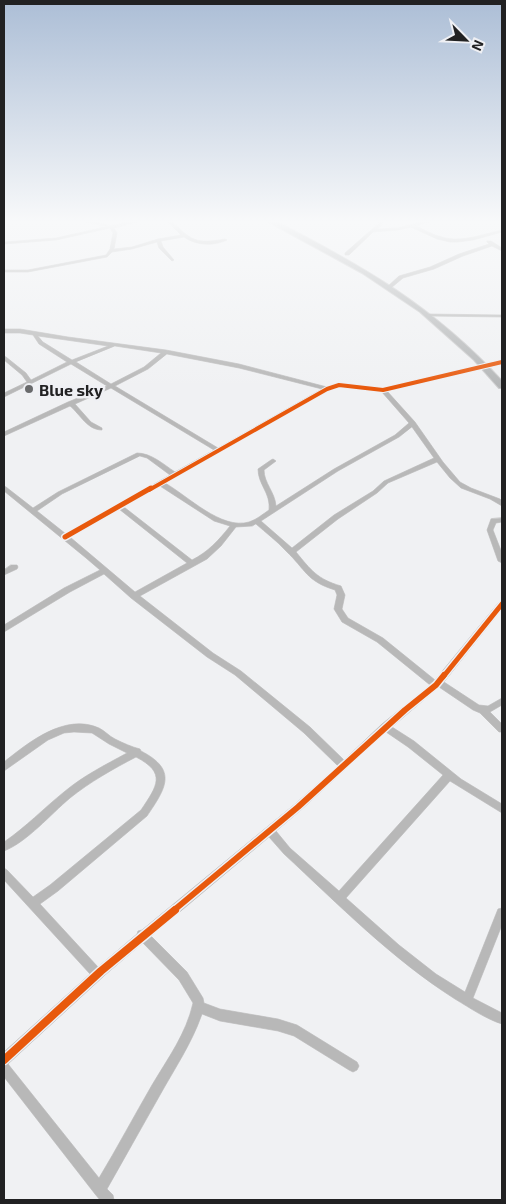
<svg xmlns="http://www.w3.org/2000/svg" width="506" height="1204" viewBox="0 0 506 1204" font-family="'Exo 2',sans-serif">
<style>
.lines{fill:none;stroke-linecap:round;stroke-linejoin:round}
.minor-casing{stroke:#cccccd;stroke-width:1}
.highway-casing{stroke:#cccccd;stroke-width:2}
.minor{fill:#b8b8b8;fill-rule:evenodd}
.highway{fill:#b4b6b7;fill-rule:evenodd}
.cycleway-far3-casing{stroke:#eff0f4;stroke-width:6}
.cycleway-far2-casing{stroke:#eff0f4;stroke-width:8}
.cycleway-far1-casing{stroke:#eff0f4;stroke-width:9}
.cycleway-casing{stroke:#eff0f4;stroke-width:11}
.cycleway-far3{stroke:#e8590c;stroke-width:4}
.cycleway-far2{stroke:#e8590c;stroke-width:5}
.cycleway-far1{stroke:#e8590c;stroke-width:6}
.cycleway{stroke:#e8590c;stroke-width:8}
.poi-dot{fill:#696a6b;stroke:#eff0f4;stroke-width:2}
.labels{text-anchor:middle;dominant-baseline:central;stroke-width:5;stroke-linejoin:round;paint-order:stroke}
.far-poi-label{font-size:16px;font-weight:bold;fill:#212122;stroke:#eff0f4;text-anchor:start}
</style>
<rect width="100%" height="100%" fill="#f0f1f3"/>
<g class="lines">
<!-- minor casing -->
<g class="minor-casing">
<g id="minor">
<path d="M76,220H87L108,225L106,226Z"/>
<path d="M136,220H145L114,228L117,233L114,249L132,247L158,239L181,235L166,220H171C191,241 196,244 225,239L227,240C214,246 197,246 184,237L161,241L163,247L174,260L172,261L159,248L157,242L132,249L112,252L107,257L28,272H4V270H28L106,255L110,249L113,233L110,228L56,240L4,244V242L56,238Z"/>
<path d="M380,220H384L381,226L377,229L398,228L427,220H435L416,226C425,230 433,235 442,237C462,243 482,234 502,230V232L473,240L458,242H450L437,239L411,227L398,230L373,232L349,255H345V253L378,224Z"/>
<path d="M487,241H491L502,248V251L492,246L463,256L434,269L403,278L391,288L387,287L399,276L430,267L459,254L489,244L487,242Z"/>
<path d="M427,314L502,315V317L429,316L427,315Z"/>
<path d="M4,329H20L68,337L166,350L239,364L327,387L339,383L383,388L502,360V364L387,391L415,422L443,462L460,482L471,488L500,499L502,501V506L490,499L461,488L450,478L437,462L388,483L377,493L338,519L296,552C311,570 317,579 341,586L345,595L342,609L348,618L383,638L435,680L499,602L502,601V609L444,682L479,705L488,706L502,698V705L490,712L502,724V732H499L480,713L473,710L439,687L392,727L414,741L461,779L502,804V813L450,781L346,898L399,945L436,974L465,992L498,909L502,908V925L473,998L502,1013V1024C486,1019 470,1008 455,999C392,959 339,905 284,854L269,837L151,936L187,972L203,998L204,1003L220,1009L278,1019L297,1025L357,1062L359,1066L357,1070L353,1072L349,1070L294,1036L278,1031L220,1021L202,1014C192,1043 175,1068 160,1095C142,1126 125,1158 107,1189L113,1195L114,1200H100L95,1194L4,1077V1052L90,974L4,880V868L7,870L33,897L50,885L141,810C157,786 167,773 136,757C113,769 90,782 70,798C51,814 27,842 4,851V842C26,827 44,808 64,792C83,776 105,765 127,753L109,744L92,733L74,732L64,733L48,740L4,771V762C29,742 65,713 99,728C105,731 109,736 115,739C123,743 132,747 140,749L141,751C178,770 166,788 147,816L58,891L40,904L98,967L137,934L138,931L142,930L295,804L338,766L304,733L235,675L207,657L131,598L104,574L70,592L4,632V625L64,588L100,570L86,558L4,491V486L6,487L33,508L58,492L137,453C151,453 163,464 175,472L214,450L111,388L75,404L91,422L102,428V430C87,430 80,414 70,406L4,436V432L68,402L107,386L71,364L4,397V393L27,382L22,375L4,360V356L6,357L26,373L31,380L67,362L39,344L33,335L20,333H4ZM38,336L108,346L72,360L43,342ZM115,346L161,353L144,367L111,384L76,362ZM167,354L239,368L322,389L218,448L115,386L148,369ZM339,387L381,391L409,423L395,435L334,469L276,506C275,492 264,483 264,470L276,461L273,459L271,460L258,469C258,485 271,493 269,510C263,514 256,520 249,522C221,530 188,496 165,483L329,390ZM412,427L434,458L384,481L373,491L334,515L292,548L261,521L338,471L399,437ZM140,456L147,458L170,475L66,534L37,511L62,494ZM160,486L214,521L230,526C219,540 208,552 192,560L124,507ZM119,509L187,563L135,592L70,537ZM256,524C266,533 277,541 286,551C306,570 306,581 335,590L337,595L334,609L342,622L377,642L430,685L382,724L344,760L310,727L241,671L213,653L140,596L207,559L221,546L236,527L252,526ZM386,732L408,747L443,775L339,891L290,848L276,831L301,810ZM143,943L179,980L193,1003C186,1034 168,1058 152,1085C134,1116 117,1148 99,1178L8,1064L105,975Z"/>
<path d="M502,518V522L496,523L493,530L502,553V563L498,561L487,530L491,519Z"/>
<path d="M11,565H17L18,567L17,569L4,575V570Z"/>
</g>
</g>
<!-- highway casing -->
<g class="highway-casing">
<path id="highway" d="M265,220H273C363,266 433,306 502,381V388H499L474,360L420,312L362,273Z"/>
</g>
<!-- minor -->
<use href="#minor" class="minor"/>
<!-- highway -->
<use href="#highway" class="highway"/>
<!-- cycleway-far3 casing -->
<g class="cycleway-far3-casing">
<path id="cycleway-far3" d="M149,490L327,389L339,385L383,390L502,362"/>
</g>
<!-- cycleway-far2 casing -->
<g class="cycleway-far2-casing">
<g id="cycleway-far2">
<path d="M65,537L151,488"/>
<path d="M443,677L502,604"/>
</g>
</g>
<!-- cycleway-far1 casing -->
<g class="cycleway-far1-casing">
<path id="cycleway-far1" d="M173,911L298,807L405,710L436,685L444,675"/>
</g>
<!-- cycleway casing -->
<g class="cycleway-casing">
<path id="cycleway" d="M4,1060L101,971L175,910"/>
</g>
<!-- cycleway-far3 -->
<use href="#cycleway-far3" class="cycleway-far3"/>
<!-- cycleway-far2 -->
<use href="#cycleway-far2" class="cycleway-far2"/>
<!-- cycleway-far1 -->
<use href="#cycleway-far1" class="cycleway-far1"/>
<!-- cycleway -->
<use href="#cycleway" class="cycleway"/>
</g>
<!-- sky -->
<linearGradient id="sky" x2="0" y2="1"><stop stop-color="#acbed6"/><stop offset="0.57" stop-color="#f8f9fa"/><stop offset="1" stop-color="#f8f9fa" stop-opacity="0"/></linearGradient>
<rect width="506" height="389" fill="url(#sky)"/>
<!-- markers -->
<circle class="poi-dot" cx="29" cy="389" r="5"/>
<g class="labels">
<!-- far-poi labels -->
<g class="far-poi-label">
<text x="39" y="389">Blue sky</text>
</g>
</g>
<!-- border -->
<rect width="506" height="1204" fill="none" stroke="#212122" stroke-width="10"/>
<!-- north arrow -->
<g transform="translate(466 40) rotate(114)" stroke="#eff0f4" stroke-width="4" paint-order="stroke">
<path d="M0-4L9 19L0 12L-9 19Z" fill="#212122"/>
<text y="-8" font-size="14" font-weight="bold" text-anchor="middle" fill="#212122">N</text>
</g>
</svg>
